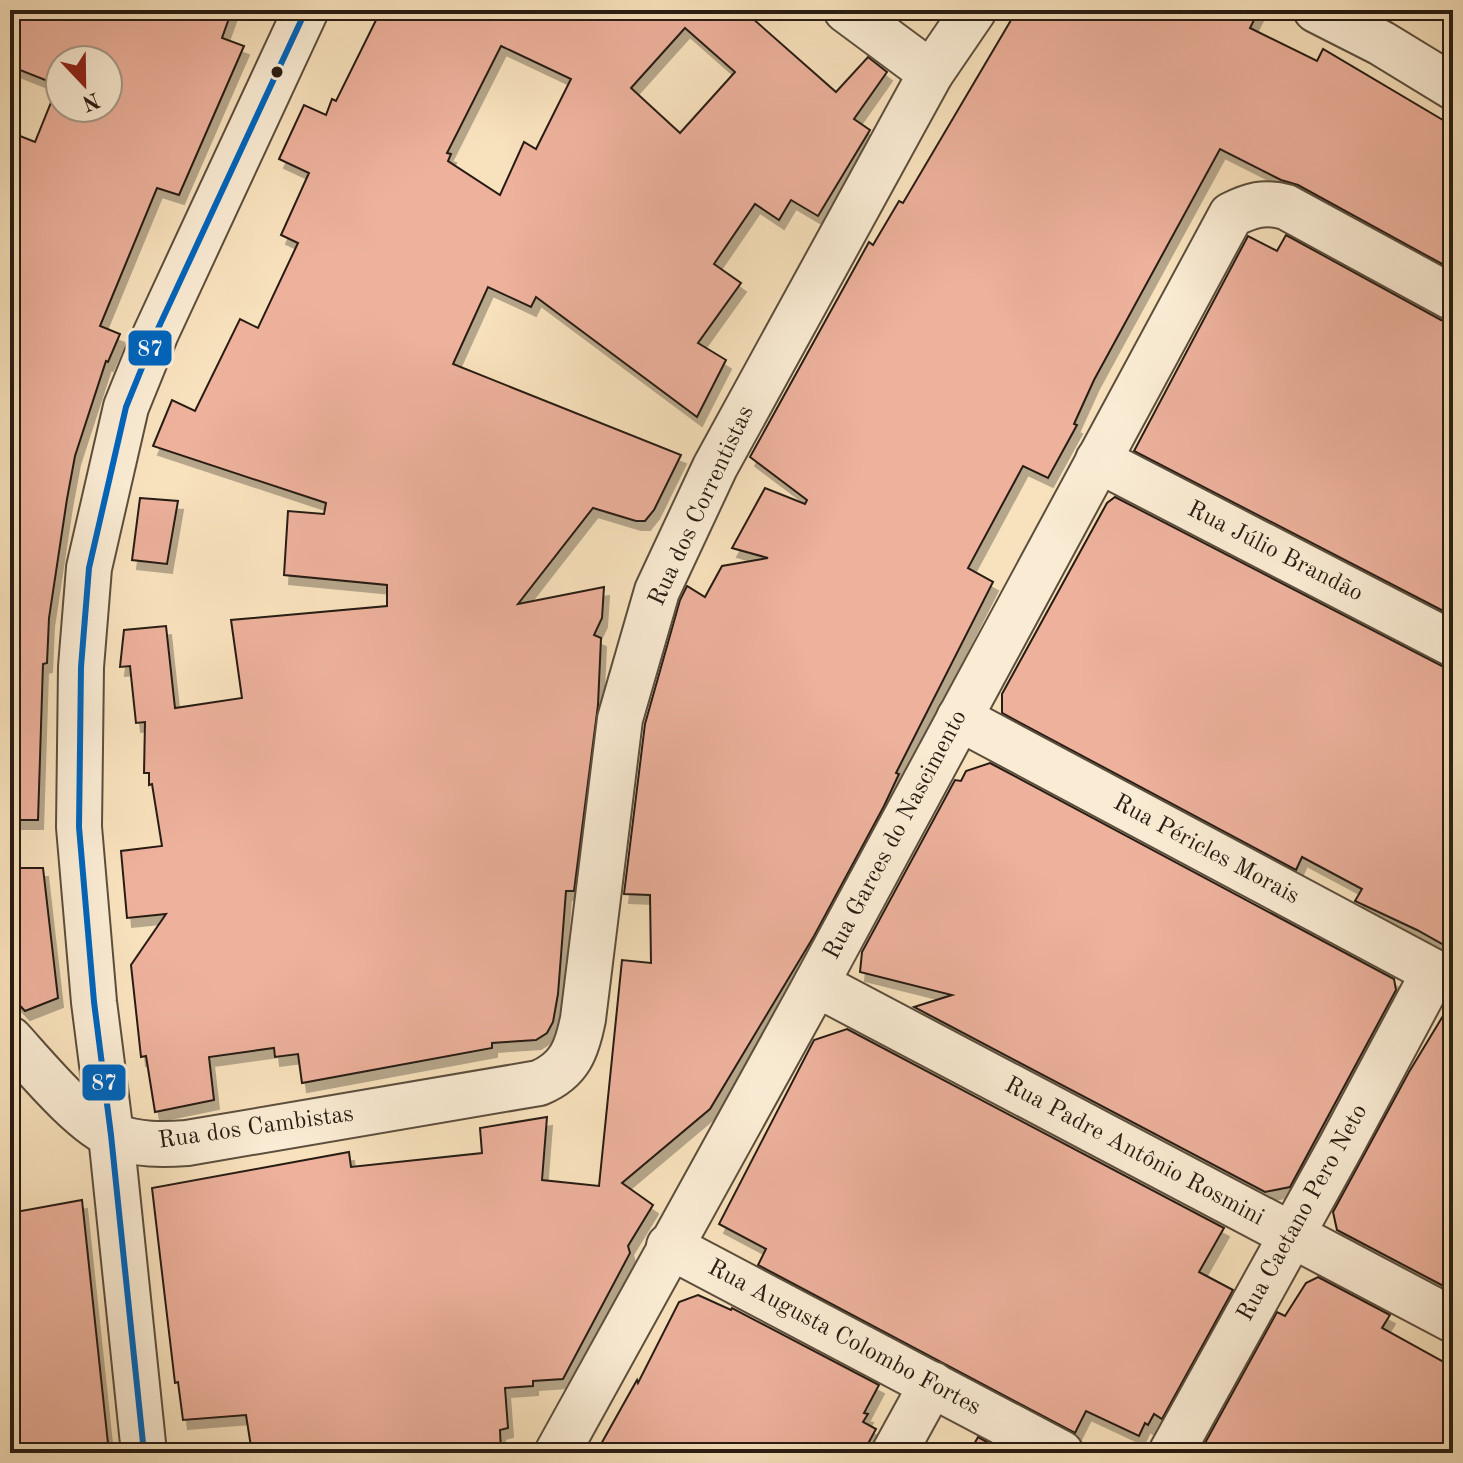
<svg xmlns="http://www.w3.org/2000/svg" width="1463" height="1463" viewBox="0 0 1463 1463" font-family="'Old Standard TT',serif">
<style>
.building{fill:#edb19c;stroke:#281c12;stroke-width:2;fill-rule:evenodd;filter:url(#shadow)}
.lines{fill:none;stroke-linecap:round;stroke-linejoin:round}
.minor-casing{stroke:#5c4e3d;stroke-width:48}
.minor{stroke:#faecd4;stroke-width:44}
.bus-1-casing{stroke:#faecd4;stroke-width:12}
.bus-1{stroke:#0065bd;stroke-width:6}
.bus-dot{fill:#281c12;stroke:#faecd4;stroke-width:3}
.labels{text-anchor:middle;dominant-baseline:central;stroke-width:6;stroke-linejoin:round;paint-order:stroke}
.street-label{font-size:24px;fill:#281c12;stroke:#faecd4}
.line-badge{stroke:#faecd4;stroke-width:3}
.badge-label{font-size:22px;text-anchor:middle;font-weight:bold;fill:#fff}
</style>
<defs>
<filter id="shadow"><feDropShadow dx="5" dy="9" stdDeviation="0" flood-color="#0004"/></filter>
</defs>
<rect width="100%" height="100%" fill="#f8e2bd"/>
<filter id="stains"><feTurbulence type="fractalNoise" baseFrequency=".0025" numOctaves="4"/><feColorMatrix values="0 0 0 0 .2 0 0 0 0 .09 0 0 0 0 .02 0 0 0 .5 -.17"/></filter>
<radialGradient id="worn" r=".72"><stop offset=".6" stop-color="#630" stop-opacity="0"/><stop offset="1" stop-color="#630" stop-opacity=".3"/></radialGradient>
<!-- building -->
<g class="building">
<path d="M10,10H232L222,38L244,46L179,195L157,188L100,326L120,334L108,362L106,361L75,456L67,499L49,618L47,663L43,664L38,820H10V132L35,142L58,85L10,66ZM60,60H108V108H60Z"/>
<path d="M381,10H427L446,19L454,10H743L836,92L868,57L887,72L854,119L870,130L818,216L791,200L779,220L755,204L714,264L741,283L698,343L726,360L697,417L536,297L531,307L488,287L453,364L681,455L654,510L645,521H636L593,508L518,604L604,587L602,618L594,635L601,638L598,705L574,891H566L558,994L553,1022L547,1033L536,1040L492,1043V1048L302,1083L298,1054L275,1057L274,1048L209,1057L214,1100L155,1112L146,1056L141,1057L131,965L166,914L127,918L121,851L162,846L152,784L149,785V773H144L145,722L136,723L130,666L120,667L124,630L166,626L175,708L242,698L231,620L387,606V585L284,575L288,511L324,514L326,503L153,446L172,400L195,411L240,319L258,328L298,243L281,235L309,173L279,159L304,105L326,115L332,99L336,101ZM685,28L735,72L680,133L631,88ZM501,46L571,79L536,149L524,142L500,195L448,161L451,154L447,153Z"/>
<path d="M1017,10H1259L1250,28L1317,61L1323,49L1453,126V270L1298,185L1281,180L1220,149L1094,380L1074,424L1077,425L1048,478L1023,466L968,568L993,582L896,773L899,774L884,806L814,936L710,1109L622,1183L653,1205L628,1246L630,1253L563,1379L533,1381V1386L505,1388L508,1428L500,1430L501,1453H384L383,1446L337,1453H252L246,1415L183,1420L178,1382L175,1383L152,1188L349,1152L351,1167L482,1153L480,1128L547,1117L542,1180L599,1186L622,960L651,963L650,895L624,894L645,724L680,600L687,586L705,597L722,566L768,558L732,548L765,488L805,504L807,500L750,457L869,242L873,245L899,201L903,203Z"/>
<path d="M1286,235L1441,320L1453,323V616L1134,451L1248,236L1277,251Z"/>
<path d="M1115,497L1442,666L1453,669V950L1417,930L1355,901L1362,889L1302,857L1296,870L1002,713V694L1107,503Z"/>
<path d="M140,498L178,501L167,564L132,560Z"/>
<path d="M990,763L1394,979L1396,990L1290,1187L1265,1192L914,1007L952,995L860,972L862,952L955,780L961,781L966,771Z"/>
<path d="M10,868H43L58,998L25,1011L10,995Z"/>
<path d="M1449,1006L1453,1007V1291L1337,1230L1333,1212L1409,1072Z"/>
<path d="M847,1029L1224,1228L1199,1272L1233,1290L1162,1419L1154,1414L1148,1425L1145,1423L1139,1436L1086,1411L1075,1433L758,1265L766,1249L719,1224L814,1040Z"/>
<path d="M82,1200L109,1453H10V1213Z"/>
<path d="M1318,1277L1390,1315L1382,1328L1453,1367V1453H1224L1205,1443L1277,1312L1285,1316L1306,1283Z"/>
<path d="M698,1295L731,1310L732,1308L879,1385L864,1413L868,1414L863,1422L876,1429L863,1453H596L637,1380L638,1383L679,1302Z"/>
<path d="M978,1437L1007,1453H969Z"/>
</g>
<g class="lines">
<!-- minor casing -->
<g class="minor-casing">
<g id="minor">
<path d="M846,10L931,73"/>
<path d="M1316,10L1381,43L1453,87"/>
<path d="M1098,460L1453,644"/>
<path d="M959,718L1453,982"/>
<path d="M816,984L1453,1320"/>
<path d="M10,1039C33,1064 83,1125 114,1136C138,1145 162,1145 187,1143L539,1083C570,1070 577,1049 583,1019L620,719L657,591L715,467L931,73L974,10"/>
<path d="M669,1246L1061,1453"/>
<path d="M144,1453L111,1135L94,1002L79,827L81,667L89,568L126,407L156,333L306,10"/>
<path d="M557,1453L816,984L1231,215C1251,205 1264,201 1286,207L1453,298"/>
<path d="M894,1453L932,1384"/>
<path d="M1171,1453L1341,1146L1434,972"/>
</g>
</g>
<!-- minor -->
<use href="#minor" class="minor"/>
<!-- bus-1 casing -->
<g class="bus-1-casing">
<path id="bus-1" d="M144,1453L111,1135L94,1002L79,827L81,667L89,568L126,407L156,333L306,10"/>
</g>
<!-- bus-1 -->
<use href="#bus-1" class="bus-1"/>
</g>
<!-- markers -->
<circle class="bus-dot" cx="277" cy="72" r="7"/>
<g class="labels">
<!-- street labels -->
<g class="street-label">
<text transform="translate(702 506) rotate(-65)">Rua dos Correntistas</text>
<text transform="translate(1275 552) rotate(27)">Rua Júlio Brandão</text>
<text transform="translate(896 835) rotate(-62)">Rua Garces do Nascimento</text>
<text transform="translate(1206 850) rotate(28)">Rua Péricles Morais</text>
<text transform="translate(256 1128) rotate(-8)">Rua dos Cambistas</text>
<text transform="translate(1134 1152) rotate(28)">Rua Padre Antônio Rosmini</text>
<text transform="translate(1303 1213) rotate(-61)">Rua Caetano Pero Neto</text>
<text transform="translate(844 1338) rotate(28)">Rua Augusta Colombo Fortes</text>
</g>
</g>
<g class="line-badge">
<rect x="127" y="329" width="46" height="38" rx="8" fill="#0065bd"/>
<rect x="81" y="1063" width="46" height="39" rx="8" fill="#0065bd"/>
</g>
<g class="badge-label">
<text x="150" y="356">87</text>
<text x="104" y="1090">87</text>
</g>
<!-- margin -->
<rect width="1463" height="1463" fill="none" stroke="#f8e2bd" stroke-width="40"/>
<rect x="12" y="12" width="1439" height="1439" fill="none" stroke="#281c12" stroke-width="4"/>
<rect x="20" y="20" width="1423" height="1423" fill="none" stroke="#281c12" stroke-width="2"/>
<!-- north arrow -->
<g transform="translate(84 84) rotate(158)"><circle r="38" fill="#faecd4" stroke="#a69986" stroke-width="2"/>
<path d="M0-6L14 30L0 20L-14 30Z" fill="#8f2418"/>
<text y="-12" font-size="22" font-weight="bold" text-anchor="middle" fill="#281c12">N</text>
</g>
<rect width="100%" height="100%" filter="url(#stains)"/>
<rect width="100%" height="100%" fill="url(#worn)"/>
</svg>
